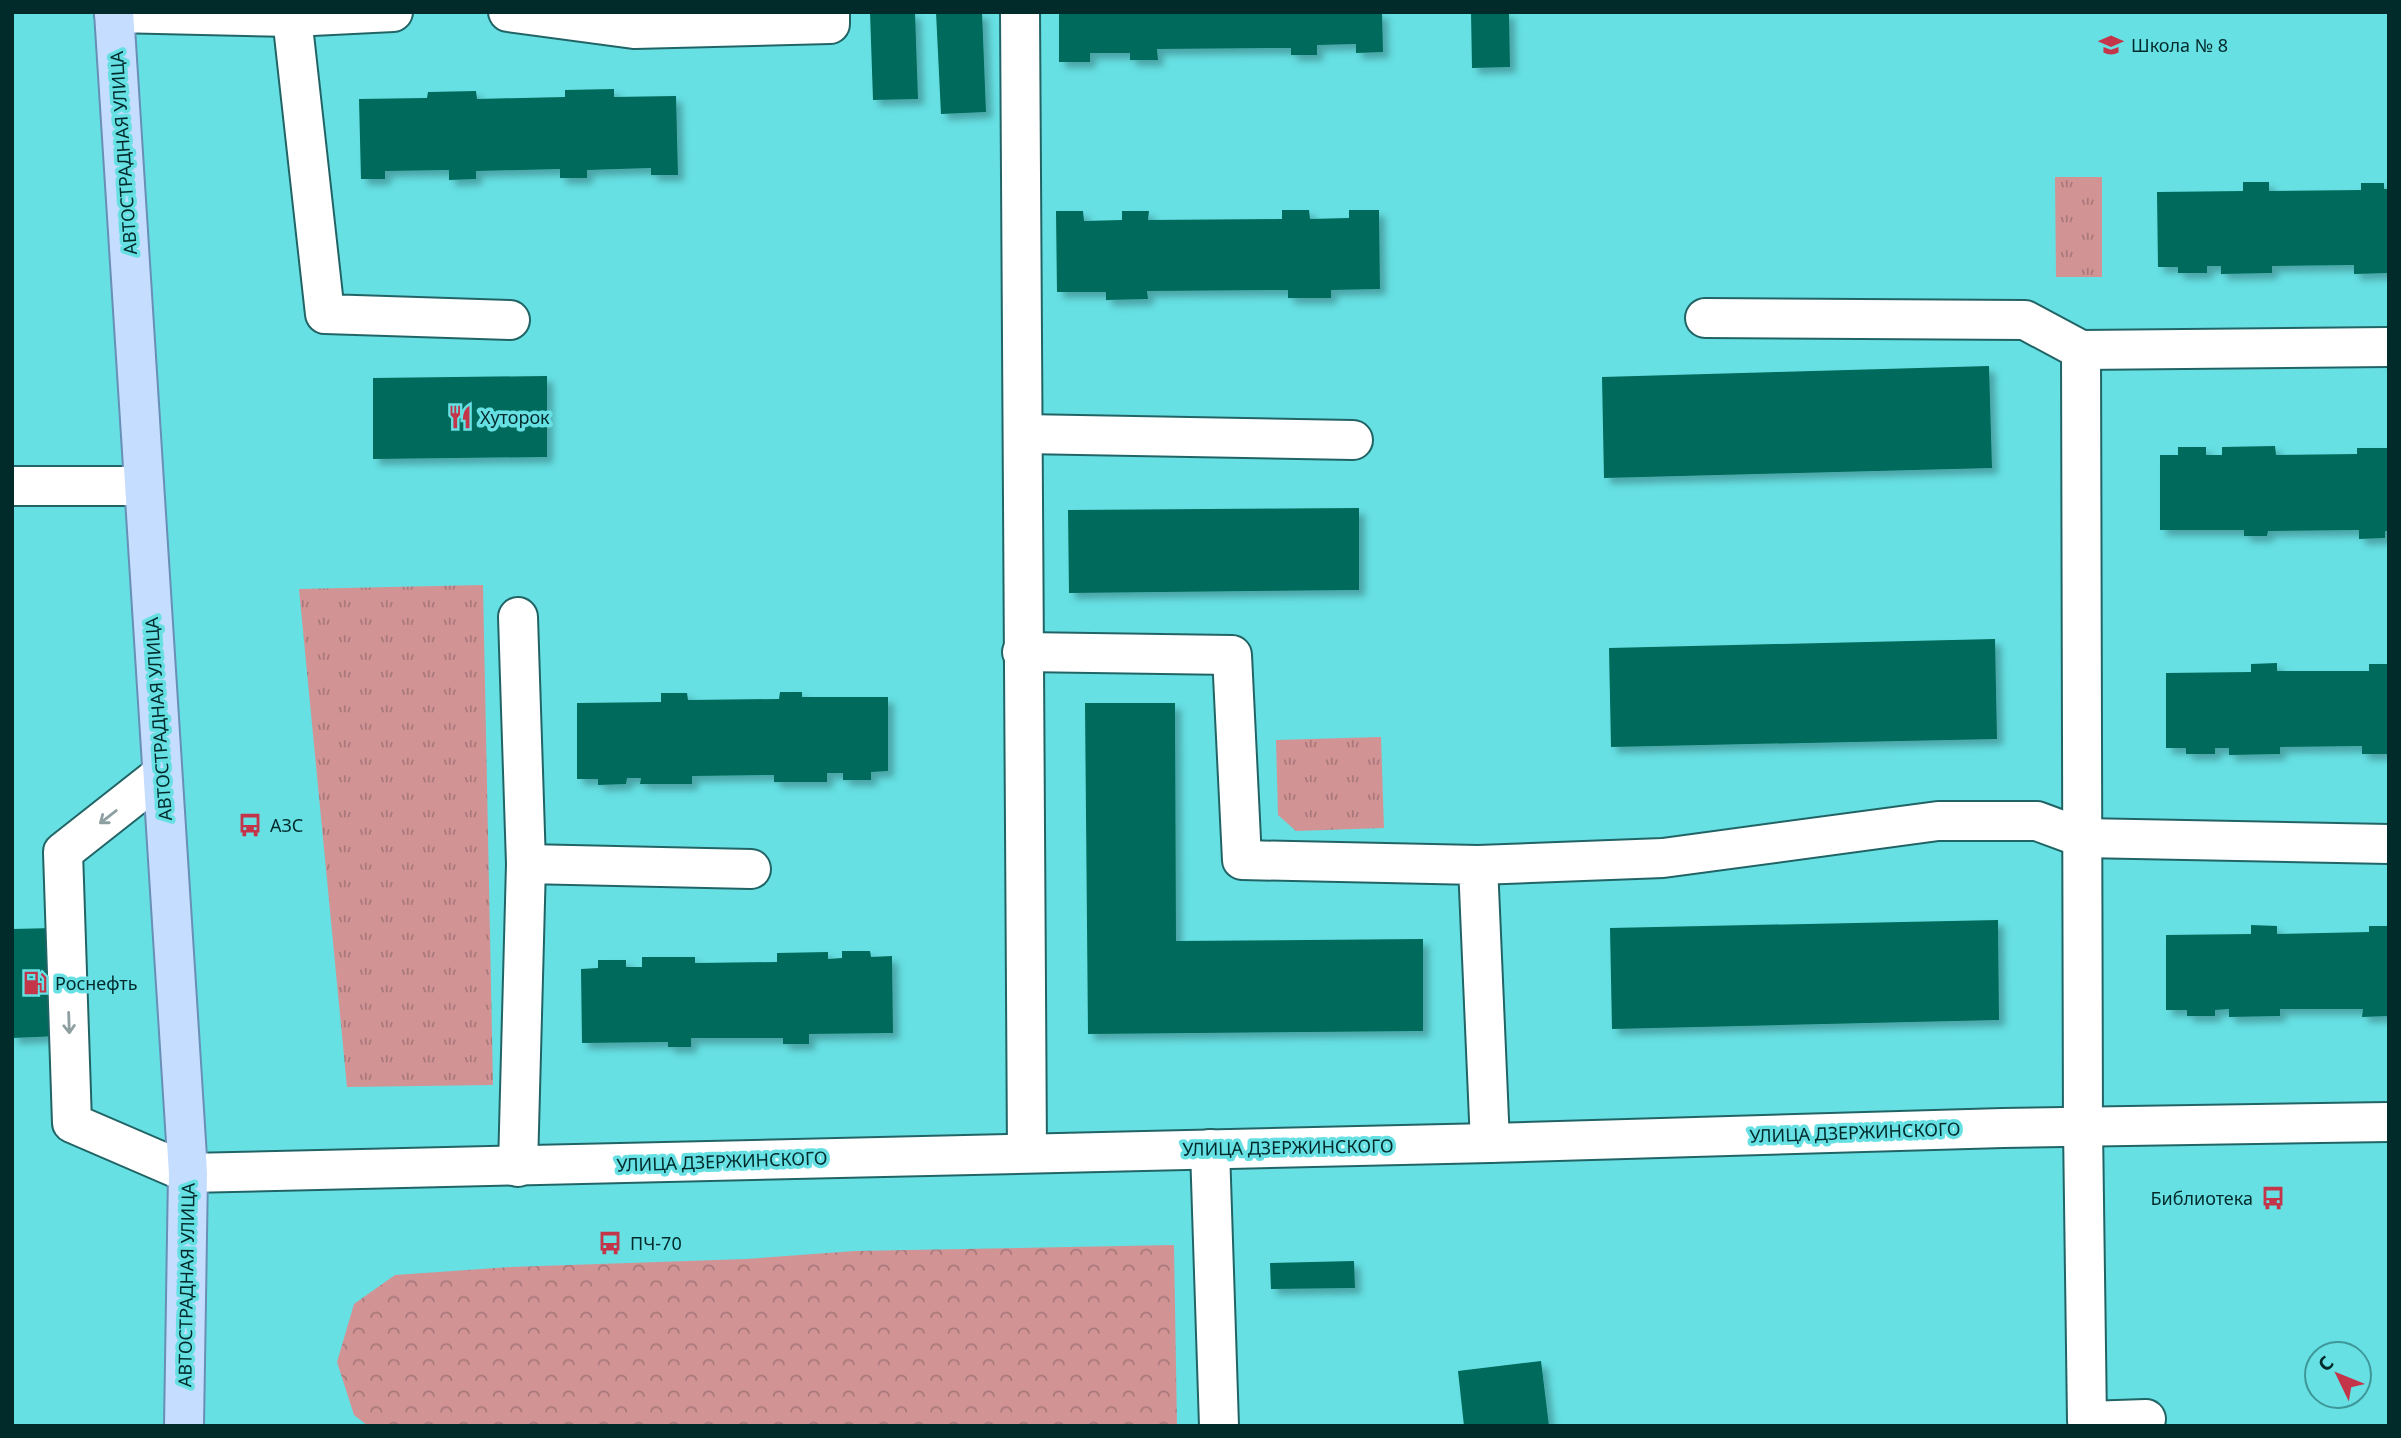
<svg xmlns="http://www.w3.org/2000/svg" width="2401" height="1438" viewBox="0 0 2401 1438" font-family="'Noto Sans',sans-serif">
<style>
.grass{fill:url(#grass-tufts)}
.forest{fill:url(#forest-crowns)}
.building{fill:#006b5b;filter:url(#shadow)}
.lines{fill:none;stroke-linecap:round;stroke-linejoin:round}
.minor-casing{stroke:#226466;stroke-width:42}
.major-casing{stroke:#688fb5;stroke-width:42}
.minor{stroke:#fff;stroke-width:38}
.major{stroke:#c5ddff;stroke-width:38}
.oneway{stroke:#8d9fa0}
.labels{text-anchor:middle;dominant-baseline:central;stroke-width:7;stroke-linejoin:round;paint-order:stroke}
.poi-label{font-size:18px;fill:#012a2b;stroke:#66e0e3;text-anchor:start}
.street-label{font-size:18px;fill:#012a2b;stroke:#66e0e3}
</style>
<defs>
<pattern id="grass-tufts" width="24" height="20" patternUnits="userSpaceOnUse" patternTransform="scale(1.75)"><rect width="24" height="20" fill="#d29395"/><path d="M3 7l-1-3M5 7V3M7 7l1-3M15 17l-1-3M17 17v-4M19 17l1-3" fill="none" stroke="#a8787a"/></pattern>
<pattern id="forest-crowns" width="20" height="18" patternUnits="userSpaceOnUse" patternTransform="scale(1.75)"><rect width="20" height="18" fill="#d29395"/><path d="M2 6a3 3 0 1 1 6 0M12 15a3 3 0 1 1 6 0" fill="none" stroke="#a8787a"/></pattern>
<filter id="shadow"><feDropShadow dx="6" dy="6" stdDeviation="3.5" flood-color="#0004"/></filter>
</defs>
<rect width="100%" height="100%" fill="#66e0e3"/>
<!-- grass -->
<g class="grass">
<path d="M2055,177H2102V277H2056Z"/>
<path d="M483,585L493,1085L347,1087L299,589Z"/>
<path d="M1381,737L1384,828L1296,831L1278,815L1276,740Z"/>
</g>
<!-- forest -->
<path class="forest" d="M1174,1245L1177,1426H368L354,1415L337,1362L354,1304L395,1275L511,1267L746,1259L855,1251Z"/>
<!-- building -->
<g class="building">
<path d="M870,12H915L918,99L873,100Z"/>
<path d="M936,12H982L986,112L941,114Z"/>
<path d="M1059,12H1382L1383,52L1356,53V44L1317,45V55H1291V48L1157,49L1158,60H1130V53H1090V62H1059Z"/>
<path d="M1471,12H1509L1510,67L1472,68Z"/>
<path d="M614,89V97L676,96L678,175H651V168L587,170V178H560V169L476,171V179L449,180V170L385,171V179H361L359,99L427,98L428,92L476,91L477,99L565,97V90Z"/>
<path d="M2243,182H2269V191L2361,190V183H2384V189H2389V273L2354,274V265L2272,266V273L2221,274V266H2207V273H2178V267H2158L2157,192L2243,191Z"/>
<path d="M1282,210H1309L1310,219L1349,218V210H1379L1380,289L1331,290V298H1288V290L1147,291L1148,299L1106,300V292H1057L1056,211H1083L1084,221L1122,220V211H1149L1148,220L1282,219Z"/>
<path d="M1989,366L1992,468L1604,478L1602,377Z"/>
<path d="M547,376V457L373,459V378Z"/>
<path d="M2275,446L2276,455L2357,454V448H2389V531H2385V538L2359,539V530L2268,531L2267,536H2244V530H2160V455H2178V447H2206V455H2222V447Z"/>
<path d="M1359,508V590L1069,593L1068,510Z"/>
<path d="M1995,639L1997,739L1611,747L1609,648Z"/>
<path d="M2277,663V671H2369V664H2389V754H2362V746L2280,747V754L2229,755V748H2215V754H2186V748H2166V673L2251,672V664Z"/>
<path d="M780,692H802V697H888V771L871,772V780H843V773H827V782H774V775L692,776V784H640L641,778H627L626,784L598,785V779H577V703L661,702V693H687L688,700L779,699Z"/>
<path d="M1085,703H1175L1176,941L1423,939V1031L1088,1034Z"/>
<path d="M1998,920L1999,1020L1612,1029L1610,928Z"/>
<path d="M2251,925L2277,926V934L2369,932V926H2389V1016L2362,1017L2363,1009H2280V1016L2229,1017V1009L2215,1010V1016H2187V1010H2166V935L2251,934Z"/>
<path d="M56,928L59,1036L12,1038V929Z"/>
<path d="M842,951H870L871,957L892,956L893,1033L809,1034V1044H783V1038H691V1047H668V1042L582,1043L581,969L598,968V960H626V967H642V957H695V963L777,962V953L828,952V959L842,958Z"/>
<path d="M1354,1261L1355,1288L1271,1289L1270,1263Z"/>
<path d="M1541,1361L1549,1426H1464L1458,1371Z"/>
</g>
<g class="lines">
<!-- minor casing -->
<g class="minor-casing">
<g id="minor">
<path d="M508,12L634,29L830,24V12"/>
<path d="M1020,12L1027,1153"/>
<path d="M114,13L292,17L393,12"/>
<path d="M292,17L325,314L510,320"/>
<path d="M1705,318L2025,320L2081,350L2083,1128L2087,1421L2146,1419"/>
<path d="M2081,350L2389,347"/>
<path d="M1024,434L1353,440"/>
<path d="M12,486H144"/>
<path d="M518,617L526,864"/>
<path d="M1022,652L1232,655L1242,860L1478,865L1490,1143"/>
<path d="M162,774L63,852L72,1123L188,1173L1490,1143L2003,1128L2389,1122"/>
<path d="M1478,865L1663,858L1938,821H2037L2083,838L2389,844"/>
<path d="M1210,1149L1219,1426"/>
<path d="M518,1167L526,864L751,869"/>
</g>
</g>
<!-- major casing -->
<g class="major-casing">
<path id="major" d="M114,12L188,1173L184,1426"/>
</g>
<!-- minor -->
<use href="#minor" class="minor"/>
<!-- major -->
<use href="#major" class="major"/>
</g>
<!-- one-way arrows -->
<defs><path id="oneway-shaft" d="M-6 0H5M1.5-3L5.5 0L1.5 3" fill="none" stroke-width="1.6" stroke-linecap="round" stroke-linejoin="round" transform="scale(1.75)"/></defs>
<g class="oneway">
<use href="#oneway-shaft" transform="translate(108 817) rotate(142)"/>
<use href="#oneway-shaft" transform="translate(69 1023) rotate(88)"/>
</g>
<!-- icons -->
<defs>
<g id="school-bare" transform="scale(1.89)"><path d="M0-5L7-2L0 1L-7-2ZM-4 1L0 2.5L4 1V4Q0 6-4 4Z" fill="#c5354a" stroke="#66e0e3" stroke-width="2.5" paint-order="stroke"/></g>
<g id="restaurant-bare" transform="scale(1.89)"><path d="M-5-6h1v4h1v-4h1v4h1v-4h1v5L-1.5 .5V6h-2V.5L-5-1ZM5-6V6H3V1.5H1.5Q1.5-4 5-6Z" fill="#c5354a" stroke="#66e0e3" stroke-width="2.5" paint-order="stroke"/></g>
<g id="bus-bare" transform="scale(1.89)"><path d="M-5-6H5V4H4V6H2V4H-2V6H-4V4H-5ZM-3.5-4V0h7V-4ZM-3.5 1.2v1.5H-2V1.2ZM2 1.2v1.5H3.5V1.2Z" fill="#c5354a" stroke="#66e0e3" stroke-width="2.5" paint-order="stroke"/></g>
<g id="fuel-bare" transform="scale(1.89)"><path d="M-5.5-6h7V0h2V4h1.3V-2.5L3-4.5l.8-.8L6-3V5H2.5V1h-1V6h-7ZM-4.2-4.7v3.2H.2V-4.7Z" fill="#c5354a" stroke="#66e0e3" stroke-width="2.5" paint-order="stroke"/></g>
</defs>
<g fill-rule="evenodd">
<use href="#school-bare" x="2111" y="45"/>
<use href="#restaurant-bare" x="460" y="417"/>
<use href="#bus-bare" x="250" y="825"/>
<use href="#fuel-bare" x="35" y="983"/>
<use href="#bus-bare" x="2273" y="1198"/>
<use href="#bus-bare" x="610" y="1243"/>
</g>
<g class="labels">
<!-- poi labels -->
<g class="poi-label">
<text x="2131" y="45">Школа № 8</text>
<text x="480" y="417">Хуторок</text>
<text x="270" y="825">АЗС</text>
<text x="55" y="983">Роснефть</text>
<text x="2253" y="1198" text-anchor="end">Библиотека</text>
<text x="630" y="1243">ПЧ-70</text>
</g>
<!-- street labels -->
<g class="street-label">
<text transform="translate(123 153) rotate(-94)">АВТОСТРАДНАЯ УЛИЦА</text>
<text transform="translate(158 719) rotate(-94)">АВТОСТРАДНАЯ УЛИЦА</text>
<text transform="translate(1855 1132) rotate(-2)">УЛИЦА ДЗЕРЖИНСКОГО</text>
<text transform="translate(1288 1147) rotate(-1)">УЛИЦА ДЗЕРЖИНСКОГО</text>
<text transform="translate(722 1161) rotate(-2)">УЛИЦА ДЗЕРЖИНСКОГО</text>
<text transform="translate(186 1285) rotate(-89)">АВТОСТРАДНАЯ УЛИЦА</text>
</g>
</g>
<!-- border -->
<rect width="2401" height="1438" fill="none" stroke="#012a2b" stroke-width="28"/>
<!-- north arrow -->
<g transform="translate(2338 1375) rotate(313)"><circle r="33" fill="#66e0e3" stroke="#3e9799" stroke-width="2"/>
<path d="M0-5L12 26L0 18L-12 26Z" fill="#c5354a"/>
<text y="-10" font-size="19" font-weight="bold" text-anchor="middle" fill="#012a2b">С</text>
</g>
</svg>
